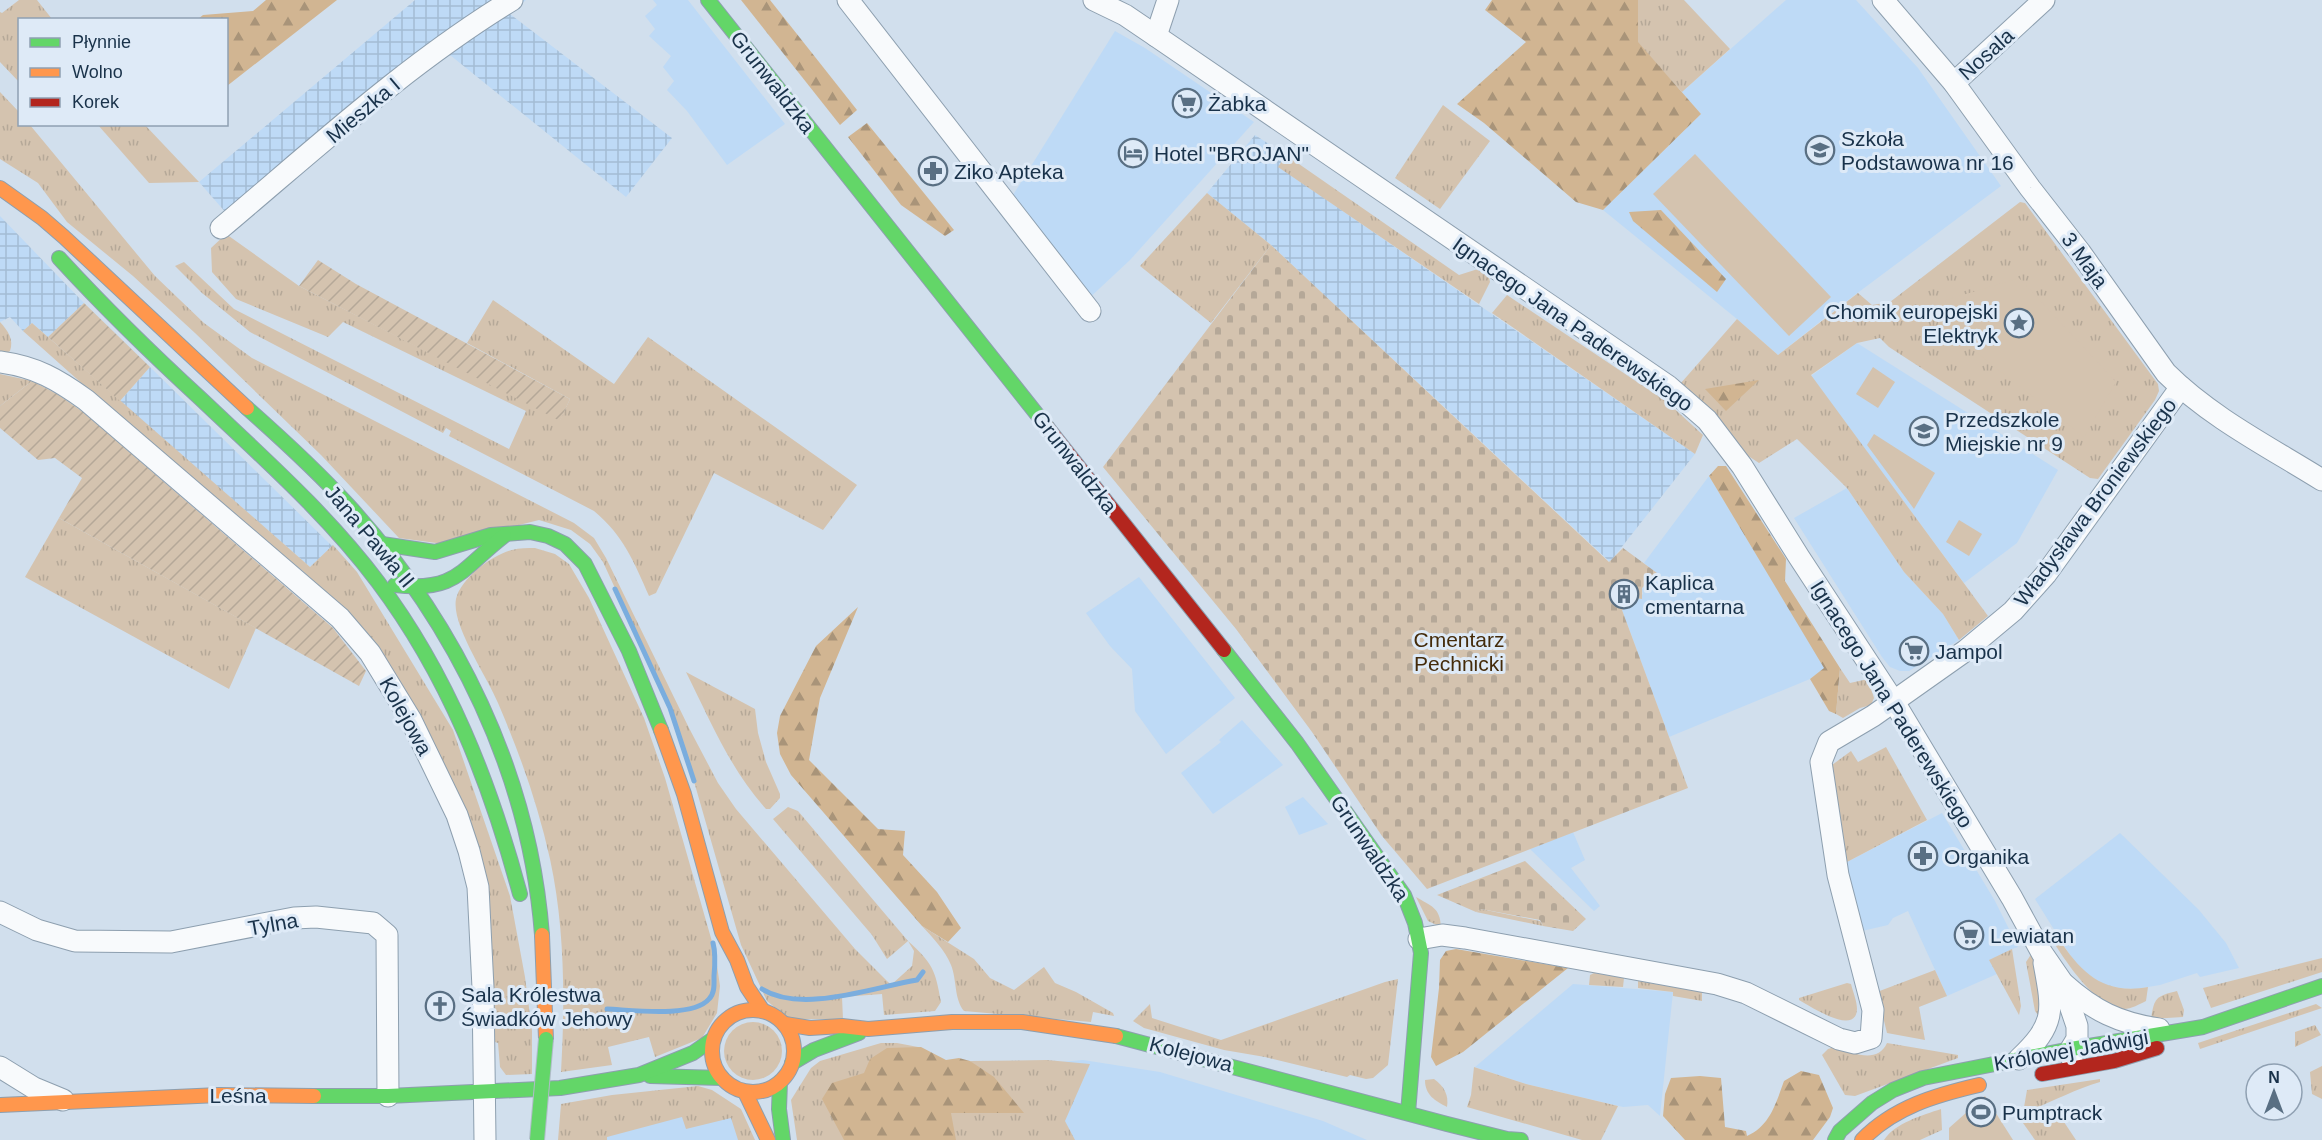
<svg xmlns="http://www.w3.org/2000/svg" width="2322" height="1140" viewBox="0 0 2322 1140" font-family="Arial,sans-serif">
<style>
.built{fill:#bedaf6}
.industrial{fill:url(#industrial-grid)}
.grass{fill:url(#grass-tufts)}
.forest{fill:url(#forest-firs)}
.cemetery{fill:url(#cemetery-stones)}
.park{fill:#d4c3af}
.garden{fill:url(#garden-furrows)}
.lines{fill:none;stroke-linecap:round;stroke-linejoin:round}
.stream{stroke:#7aadde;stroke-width:5}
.street-casing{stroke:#8d9faf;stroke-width:23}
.fast-casing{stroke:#8d9faf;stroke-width:16}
.slow-casing{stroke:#8d9faf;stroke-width:16}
.jam-casing{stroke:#8d9faf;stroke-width:16}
.street{stroke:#f8fafc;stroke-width:21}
.fast{stroke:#63d668;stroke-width:14}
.slow{stroke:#ff974d;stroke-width:14}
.jam{stroke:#b3261e;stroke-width:14}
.fast-bridge-casing{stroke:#afbcc7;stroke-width:16;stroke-linecap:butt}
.fast-bridge{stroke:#63d668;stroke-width:14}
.labels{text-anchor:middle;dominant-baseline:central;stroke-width:6;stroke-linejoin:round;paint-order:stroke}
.street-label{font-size:21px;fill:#19324a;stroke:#deeaf7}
.poi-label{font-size:21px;fill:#19324a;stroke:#deeaf7;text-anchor:start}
.park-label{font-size:21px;fill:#442b0a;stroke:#deeaf7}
</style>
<defs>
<pattern id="industrial-grid" width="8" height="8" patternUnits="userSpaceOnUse" patternTransform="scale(1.5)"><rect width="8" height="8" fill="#bedaf6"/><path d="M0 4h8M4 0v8" fill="none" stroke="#a3bcd4"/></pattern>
<pattern id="grass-tufts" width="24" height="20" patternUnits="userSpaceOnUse" patternTransform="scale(1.5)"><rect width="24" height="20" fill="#d4c3af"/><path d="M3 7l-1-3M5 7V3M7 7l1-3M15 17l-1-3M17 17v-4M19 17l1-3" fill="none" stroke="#b5a898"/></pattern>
<pattern id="forest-firs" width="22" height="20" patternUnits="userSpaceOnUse" patternTransform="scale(1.5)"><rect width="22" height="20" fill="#d1b592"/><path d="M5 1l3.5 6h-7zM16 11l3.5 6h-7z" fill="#a99479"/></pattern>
<pattern id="cemetery-stones" width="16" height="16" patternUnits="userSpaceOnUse" patternTransform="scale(1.5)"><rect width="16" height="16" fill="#d4c3af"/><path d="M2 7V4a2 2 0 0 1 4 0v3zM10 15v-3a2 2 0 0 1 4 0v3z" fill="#b5a898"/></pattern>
<pattern id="garden-furrows" width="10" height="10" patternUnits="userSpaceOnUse" patternTransform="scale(1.5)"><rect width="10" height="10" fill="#d4c3af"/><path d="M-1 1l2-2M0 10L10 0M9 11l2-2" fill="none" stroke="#b5a898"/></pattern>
</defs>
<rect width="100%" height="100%" fill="#d1dfed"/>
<!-- built -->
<g class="built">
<path d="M653,0H688L785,124L727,165L687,111L667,90L674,81L663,67L671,56L649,36L655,29L645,16L657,5Z"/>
<path d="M1786,0H1856L1918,68L2001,186L1836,309L1778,355L1737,319L1603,210L1701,114L1682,92Z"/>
<path d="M1115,31L1145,48L1254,122L1130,260L1085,302L1008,203Z"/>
<path d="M1857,343L2058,470L2017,543L1964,583L1811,376Z"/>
<path d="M1709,476L1825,668L1810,679L1669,737L1622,610L1643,594L1642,589L1656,573L1644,563Z"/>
<path d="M1847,488L1904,572L1943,614L1959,640L1909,671H1900L1890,667L1882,657L1794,518Z"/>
<path d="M1139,577L1235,698L1166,754L1135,711L1132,669L1110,646L1086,613Z"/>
<path d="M1242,720L1283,765L1213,814L1181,773L1221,742L1219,740Z"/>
<path d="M1303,797L1328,824L1299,835L1285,807Z"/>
<path d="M1942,813L1995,901L2018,947L2012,949L1997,974L1947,996L1908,911L1893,918L1888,925L1862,931L1850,886L1847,862Z"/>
<path d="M1573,832L1585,860L1571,868L1600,906L1594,911L1530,849Z"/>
<path d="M2120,833L2199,910L2226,943L2239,968L2200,977L2197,973L2160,985L2136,989L2119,988L2103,984L2085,973L2073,960L2035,899Z"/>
<path d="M1573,984L1673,992L1660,1116L1648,1105L1623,1107L1526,1084L1475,1067Z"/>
<path d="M1083,1060L1160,1072L1323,1121L1367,1140H1023L1060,1062Z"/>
<path d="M737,1109L748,1140H601L605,1119Z"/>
</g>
<!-- industrial -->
<g class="industrial">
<path d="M415,0H526L510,14L672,138L626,197L450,55L227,214L199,182Z"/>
<path d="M1255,135L1286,155L1279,167L1695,454L1610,562L1271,245L1207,193Z"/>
<path d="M0,216L84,303L48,337L32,323L23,331L10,317L0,322Z"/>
<path d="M150,367L332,546L310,567L120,401Z"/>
</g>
<!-- grass -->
<g class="grass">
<path d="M19,0H37L52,19L20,20L19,82L0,62V12L2,13Z"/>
<path d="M1598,0H1684L1730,49L1682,92Z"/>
<path d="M0,92L19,112L20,124L30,125L155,276L204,323L252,358L574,523L594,538L606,558L689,728L718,783L736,809L855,949L891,985L912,966L914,951L908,941L887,959L872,935L773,819L788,807L798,811L908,941C933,964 935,969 941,1002L935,1011L884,1015L882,994L842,997L843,1019H789L767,1001L741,945L691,771L670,708L603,562L590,544L571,530L539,520L444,544L399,538L321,455L195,333L133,276L67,222L38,183L0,159Z"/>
<path d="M1443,105L1490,141L1440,209L1395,178Z"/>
<path d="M98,125H145L199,182L149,183Z"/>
<path d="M1286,155L1459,275L1481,268L1488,273L1490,282L1479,304L1278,167Z"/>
<path d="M1207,193L1271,245L1211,323L1140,266Z"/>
<path d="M2020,202L2025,203L2158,384L2159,391L2155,400L2098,479L2090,478L1889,347L1880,338L1857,343L1811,375L1988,616L1959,640L1943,614L1904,572L1847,488L1797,439L1759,463L1739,450L1674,391L1737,319L1778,355L1858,293L1872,305L1890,302Z"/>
<path d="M226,234L299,286L560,420L570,399L467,343L493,300L614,384L648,337L857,485L823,530L714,473L656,593L649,596C634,562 624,536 594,511L449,436L451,431L446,428L443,433L250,332L202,293L175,266L184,262L234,309L509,449L526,411L343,322L328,337L236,299L212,272L211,248Z"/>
<path d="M1507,295L1667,402L1703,435L1695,454L1492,313Z"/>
<path d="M0,322C8,331 14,339 10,351L5,354L0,353Z"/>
<path d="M32,323L310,567L333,545L357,572L453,730L510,896L525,977L532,1031V1074L506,1075L500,1067L498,1043L495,1042L484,886L392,671L366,631L305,573L161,454L23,331Z"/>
<path d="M0,374L32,381L0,406Z"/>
<path d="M59,518L256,628L229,689L25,577Z"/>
<path d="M535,548L555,554L569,564L589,598L644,718L665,778L715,952L720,986L717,1013L702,1038L655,1057L649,1037L608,1047L612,1065L561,1072C565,1002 565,928 550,859C538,805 520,754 498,703C488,678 451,625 456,599C461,578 492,555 512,550C519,548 528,548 535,548Z"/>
<path d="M1840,668L1850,683L1868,679L1874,698L1871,705L1860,708L1843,718L1836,714Z"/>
<path d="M686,672L755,709L758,733L766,762L780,794V798L770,809H766C730,769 710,720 686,672Z"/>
<path d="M1886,747L1927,820L1847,862L1832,776V765L1851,751L1858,762Z"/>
<path d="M1416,897C1431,906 1440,907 1441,927L1428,921Z"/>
<path d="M1481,909L1540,921L1543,926L1476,912Z"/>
<path d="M922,926L974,959L990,978L1014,990L1044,967L1055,983L1076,992L1113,1013L1114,1016L1093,1012L1091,1022L964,1011C954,999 957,980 951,965C945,950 933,938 922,926Z"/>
<path d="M2059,939C2081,973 2104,995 2148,987L2146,1001C2140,1004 2131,1009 2124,1009C2096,1008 2067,963 2054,943Z"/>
<path d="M2012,949L2021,1006L2019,1015L1989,960Z"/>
<path d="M2032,953L2039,975L2041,1019L2035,1011L2026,962Z"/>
<path d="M2322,958V972L2211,1008L2203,988Z"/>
<path d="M1935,970L1947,996L1919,1007L1925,1040L1887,1033L1877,992Z"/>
<path d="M1594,973L1624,978L1623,987L1589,985L1590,975Z"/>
<path d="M1398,979L1388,1065L1373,1078L1366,1079L1350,1075L1347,1077L1265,1057L1224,1050L1144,1028L1133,1021L1150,1004L1152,1018L1221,1040L1385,982Z"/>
<path d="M1638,981L1702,992V1001L1673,996V992L1638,988Z"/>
<path d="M1847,983L1851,984C1853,992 1857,1001 1857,1009C1856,1037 1810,1006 1799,1000V998Z"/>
<path d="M2177,991L2184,1010L2183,1017L2151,1019C2154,998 2156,996 2177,991Z"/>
<path d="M2316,1004L2322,1008L2200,1049L2198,1043Z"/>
<circle cx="753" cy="1051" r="29"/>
<path d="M2315,1025L2321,1035L2295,1047V1032Z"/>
<path d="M881,1043H897L918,1047L945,1062L974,1065L970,1061L1047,1060L1090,1064L1065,1121L1075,1140H797L791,1100L811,1068L820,1061Z"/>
<path d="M1887,1043L1958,1055V1058L1855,1096L1845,1095L1822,1055L1828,1049L1838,1046C1854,1055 1878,1063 1887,1043Z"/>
<path d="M2322,1066V1099L2312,1094L2310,1072Z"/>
<path d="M1474,1067L1526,1084L1618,1106L1601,1140H1582L1467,1107L1471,1095Z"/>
<path d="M1434,1079C1444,1086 1449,1095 1447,1107C1435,1101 1425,1095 1425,1080Z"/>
<path d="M2100,1079V1082C2073,1090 2050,1103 2023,1113L2027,1090Z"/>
<path d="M698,1086L712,1090L741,1109L755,1140H738L731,1118L686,1129L682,1117L607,1137V1140H558L561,1104L612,1095Z"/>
<path d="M1941,1109L1942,1130L1920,1140H1884C1895,1123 1923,1115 1941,1109Z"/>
<path d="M2056,1110L2076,1140H2035L2023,1123Z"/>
</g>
<!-- forest -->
<g class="forest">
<path d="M266,0H337L227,86L226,20L198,19L203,15L253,11Z"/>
<path d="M741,0H770L857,110L840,125Z"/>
<path d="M1492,0H1638V42L1701,114L1603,210L1576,202L1484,123L1457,104L1526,42L1485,10Z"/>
<path d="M867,123L954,230L945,236L901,205L848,137Z"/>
<path d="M1661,210L1726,279L1717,292L1633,221L1629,212Z"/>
<path d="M1759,380L1726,411L1705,389Z"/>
<path d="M1718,466H1726L1786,559L1785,581L1840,668L1836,714L1829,711L1810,679L1824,668L1709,476Z"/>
<path d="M858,607L820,698L809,760L878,829L905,831L903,855L937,892L961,928L948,942L922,926L791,775L780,754L777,733L780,716L816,646Z"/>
<path d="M1456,949L1568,968L1463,1052L1436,1066L1431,1057L1439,988L1440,960L1446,951Z"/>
<path d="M921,1047L946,1060L959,1058L970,1061L994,1077L1024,1113H951L956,1140H844L822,1099L832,1083L864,1073L870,1059L887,1048Z"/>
<path d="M1801,1071L1819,1075L1833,1108L1830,1117L1813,1140H1685L1663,1116L1665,1094L1671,1078L1700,1076L1721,1078L1725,1127L1746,1131L1747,1136C1770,1126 1776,1103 1784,1081Z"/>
</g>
<!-- cemetery -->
<g class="cemetery">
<path d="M1271,245L1609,562L1623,548L1657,573L1642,588V599L1636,598L1632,605L1622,610L1688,788L1427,889L1382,836L1312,732L1236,629L1103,467Z"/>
<path d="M1525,861L1586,919L1573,931L1543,926L1540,920L1481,909L1476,912L1437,895Z"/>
</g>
<!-- park -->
<g class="park">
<path d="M1695,154L1831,297L1789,336L1653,194Z"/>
<path d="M2019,278L2116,382L2084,437L1920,308L1932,304L1943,313L1946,300Z"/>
<path d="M1873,367L1895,382L1878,408L1856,394Z"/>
<path d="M1874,434L1935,473L1914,509L1867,445Z"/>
<path d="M1959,520L1982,534L1969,556L1946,542Z"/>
<path d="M1985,1096L2013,1140H1949V1128Z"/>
</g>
<!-- garden -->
<g class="garden">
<path d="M318,260L356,284L570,399L560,421L299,286Z"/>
<path d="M84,303L150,367L120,401L48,337Z"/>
<path d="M32,381L57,394L83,412L333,628L366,671L359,686L59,518L82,478L55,458L38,460L0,428V406Z"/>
</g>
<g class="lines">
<!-- stream -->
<g class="stream">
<path d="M615,589L670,708L694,781"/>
<path d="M762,989C802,1014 874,987 917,980L923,972"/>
<path d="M607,1009C632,1010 693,1018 709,999C715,993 714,984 714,976C715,965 716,954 713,943"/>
</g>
<!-- street casing -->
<g class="street-casing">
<g id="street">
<path d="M848,0L1090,311"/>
<path d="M1094,0L1125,15L1156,36L1668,386L1707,420L1742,466L1799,557L1894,702L2012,898L2042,953L2062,982L2077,1026V1039L2071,1049L2072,1059"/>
<path d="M1883,0L1954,83L2030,188L2080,252L2166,373C2210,417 2269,447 2322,480"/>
<path d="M1156,36L1168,0"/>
<path d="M1954,83L2044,0"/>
<path d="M221,228C315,149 407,64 512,0"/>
<path d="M0,362C36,367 57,379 86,400L340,618L370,653L411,720L457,815L469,851L478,887L483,988L485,1140"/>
<path d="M0,912L37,930L75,941L171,942L294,918L316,917L373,923L387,935L388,1096"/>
<path d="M1419,939L1442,935L1465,938L1717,984L1746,993L1839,1039L1855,1043L1871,1038L1873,1010L1838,875L1821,762L1829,742L1873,716L1965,651L2013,611L2046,574L2181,387"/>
<path d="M2064,984C2094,1011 2119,1023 2159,1029"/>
<path d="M2019,1059C2056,1024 2053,1011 2044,963"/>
<path d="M0,1067L34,1088L63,1100"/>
</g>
</g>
<!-- fast casing -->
<g class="fast-casing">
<g id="fast">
<path d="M708,0L1047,427"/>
<path d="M59,258C104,307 152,354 201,399C262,457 327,514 378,582C448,675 490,782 520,894"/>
<path d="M247,408C282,439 317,471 348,505C457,624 530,775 542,935"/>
<path d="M382,544L435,552L491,535L530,532L548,536L565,544L585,564L629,651L661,730"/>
<path d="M395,585C457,592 460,570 504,536"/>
<path d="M1224,650L1297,743L1404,895L1415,923L1421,953L1408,1113"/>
<path d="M1116,1036L1447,1124L1507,1139L1521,1140"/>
<path d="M792,1063L814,1050L859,1033"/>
<path d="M650,1076L722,1078"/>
<path d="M780,1082L779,1109L783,1140"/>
<path d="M314,1096H388L560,1088L639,1075L693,1053L713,1039"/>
<path d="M1835,1140L1840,1131L1872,1103L1893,1090L1923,1078L2071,1049L2203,1027L2322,986"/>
</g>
</g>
<!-- slow casing -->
<g class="slow-casing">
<g id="slow">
<path d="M0,188L42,218L64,237L247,408"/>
<path d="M661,730L684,794L722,932L737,960L747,987L763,1011"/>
<path d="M542,935L546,1039"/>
<circle cx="753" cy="1051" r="41"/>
<path d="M785,1024L810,1028L842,1026L868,1029L952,1022H1022L1116,1036"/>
<path d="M745,1092L768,1140"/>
<path d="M0,1105L219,1095L314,1096"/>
<path d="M1862,1140C1894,1107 1936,1095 1979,1085"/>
</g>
</g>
<!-- jam casing -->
<g class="jam-casing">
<g id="jam">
<path d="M1047,427L1224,650"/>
<path d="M2042,1074L2114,1061L2157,1048"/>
</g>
</g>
<!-- street -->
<use href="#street" class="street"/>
<!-- fast -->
<use href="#fast" class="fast"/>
<!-- slow -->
<use href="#slow" class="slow"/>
<!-- jam -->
<use href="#jam" class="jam"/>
<!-- fast-bridge casing -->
<g class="fast-bridge-casing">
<path id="fast-bridge" d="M537,1140L546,1039"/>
</g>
<!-- fast-bridge -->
<use href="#fast-bridge" class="fast-bridge"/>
</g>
<!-- icons -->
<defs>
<g id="supermarket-ring" transform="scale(1.5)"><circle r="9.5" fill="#deeaf7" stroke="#596f83" stroke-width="1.5"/><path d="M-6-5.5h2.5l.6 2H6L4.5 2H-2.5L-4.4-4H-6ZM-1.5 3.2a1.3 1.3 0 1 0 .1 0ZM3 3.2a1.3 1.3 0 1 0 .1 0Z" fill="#596f83"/></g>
<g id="school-ring" transform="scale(1.5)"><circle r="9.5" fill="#deeaf7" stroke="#596f83" stroke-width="1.5"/><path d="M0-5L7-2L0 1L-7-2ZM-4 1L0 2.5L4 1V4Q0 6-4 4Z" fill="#596f83"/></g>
<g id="hotel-ring" transform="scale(1.5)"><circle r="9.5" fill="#deeaf7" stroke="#596f83" stroke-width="1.5"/><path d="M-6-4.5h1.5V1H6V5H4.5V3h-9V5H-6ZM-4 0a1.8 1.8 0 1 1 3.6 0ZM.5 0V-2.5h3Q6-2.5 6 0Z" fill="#596f83"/></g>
<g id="pharmacy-ring" transform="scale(1.5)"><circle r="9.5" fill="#deeaf7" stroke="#596f83" stroke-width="1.5"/><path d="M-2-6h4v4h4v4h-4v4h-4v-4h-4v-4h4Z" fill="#596f83"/></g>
<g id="sight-ring" transform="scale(1.5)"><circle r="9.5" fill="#deeaf7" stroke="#596f83" stroke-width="1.5"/><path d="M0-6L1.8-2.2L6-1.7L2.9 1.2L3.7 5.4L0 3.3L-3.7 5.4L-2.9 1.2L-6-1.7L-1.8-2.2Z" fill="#596f83"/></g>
<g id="building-ring" transform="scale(1.5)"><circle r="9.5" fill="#deeaf7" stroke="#596f83" stroke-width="1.5"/><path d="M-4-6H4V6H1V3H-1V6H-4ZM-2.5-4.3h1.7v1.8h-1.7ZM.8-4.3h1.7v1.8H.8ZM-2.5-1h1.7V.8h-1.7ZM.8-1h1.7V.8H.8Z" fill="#596f83"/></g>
<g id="church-ring" transform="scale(1.5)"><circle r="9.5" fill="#deeaf7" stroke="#596f83" stroke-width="1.5"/><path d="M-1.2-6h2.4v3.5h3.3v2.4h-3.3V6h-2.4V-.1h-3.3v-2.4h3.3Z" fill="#596f83"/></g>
<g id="stadium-ring" transform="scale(1.5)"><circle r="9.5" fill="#deeaf7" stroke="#596f83" stroke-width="1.5"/><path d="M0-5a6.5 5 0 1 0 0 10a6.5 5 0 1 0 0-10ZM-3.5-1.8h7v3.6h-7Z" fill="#596f83"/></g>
</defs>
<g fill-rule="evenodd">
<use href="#supermarket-ring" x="1187" y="103"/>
<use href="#school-ring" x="1820" y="150"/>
<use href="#hotel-ring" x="1133" y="153"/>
<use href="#pharmacy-ring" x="933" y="171"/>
<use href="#sight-ring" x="2019" y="323"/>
<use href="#school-ring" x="1924" y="431"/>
<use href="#building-ring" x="1624" y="594"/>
<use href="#supermarket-ring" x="1914" y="651"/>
<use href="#pharmacy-ring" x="1923" y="856"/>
<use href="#supermarket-ring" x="1969" y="935"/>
<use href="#church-ring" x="440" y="1006"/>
<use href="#stadium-ring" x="1981" y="1112"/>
</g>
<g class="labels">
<!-- street labels -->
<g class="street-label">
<text transform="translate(1986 54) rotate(-42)">Nosala</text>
<text transform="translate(773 82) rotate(52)">Grunwaldzka</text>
<text transform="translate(363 110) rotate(-40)">Mieszka I</text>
<text transform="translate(2085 260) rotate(54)">3 Maja</text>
<text transform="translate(1573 324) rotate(35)">Ignacego Jana Paderewskiego</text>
<text transform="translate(1075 462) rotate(52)">Grunwaldzka</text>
<text transform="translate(2095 502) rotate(-53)">Władysława Broniewskiego</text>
<text transform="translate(370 536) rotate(50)">Jana Pawła II</text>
<text transform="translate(1892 704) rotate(58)">Ignacego Jana Paderewskiego</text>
<text transform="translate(406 716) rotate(61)">Kolejowa</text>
<text transform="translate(1370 848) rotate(56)">Grunwaldzka</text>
<text transform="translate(273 924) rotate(-10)">Tylna</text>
<text transform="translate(2071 1050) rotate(-10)">Królowej Jadwigi</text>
<text transform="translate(1191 1054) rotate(15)">Kolejowa</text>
<text x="238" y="1095">Leśna</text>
</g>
<!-- poi labels -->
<g class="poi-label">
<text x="1208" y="103">Żabka</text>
<text x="1841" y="138">Szkoła<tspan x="1841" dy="24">Podstawowa nr 16</tspan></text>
<text x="1154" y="153">Hotel "BROJAN"</text>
<text x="954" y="171">Ziko Apteka</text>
<text x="1998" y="311" text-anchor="end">Chomik europejski<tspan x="1998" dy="24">Elektryk</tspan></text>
<text x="1945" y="419">Przedszkole<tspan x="1945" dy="24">Miejskie nr 9</tspan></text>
<text x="1645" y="582">Kaplica<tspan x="1645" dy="24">cmentarna</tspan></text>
<text x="1935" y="651">Jampol</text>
<text x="1944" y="856">Organika</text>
<text x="1990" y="935">Lewiatan</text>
<text x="461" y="994">Sala Królestwa<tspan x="461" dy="24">Świadków Jehowy</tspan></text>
<text x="2002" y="1112">Pumptrack</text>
</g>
<!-- park labels -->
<g class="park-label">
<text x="1459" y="639">Cmentarz<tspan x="1459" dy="24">Pechnicki</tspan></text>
</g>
</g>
<!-- legend -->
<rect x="18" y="18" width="210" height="108" fill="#deeaf7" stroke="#8fa0b2" stroke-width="1.5"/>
<rect x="30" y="38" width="30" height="9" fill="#63d668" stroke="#8fa0b2" stroke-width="1.5"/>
<text x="72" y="48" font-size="18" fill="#19324a">Płynnie</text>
<rect x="30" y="68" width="30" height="9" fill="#ff974d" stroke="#8fa0b2" stroke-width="1.5"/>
<text x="72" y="78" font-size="18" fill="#19324a">Wolno</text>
<rect x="30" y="98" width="30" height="9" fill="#b3261e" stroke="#8fa0b2" stroke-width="1.5"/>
<text x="72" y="108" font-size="18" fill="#19324a">Korek</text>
<!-- north arrow -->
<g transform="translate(2274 1092)"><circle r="28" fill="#deeaf7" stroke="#8fa0b2" stroke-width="1.5"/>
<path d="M0-4.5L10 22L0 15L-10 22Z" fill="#596f83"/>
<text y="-9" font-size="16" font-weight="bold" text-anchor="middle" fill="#19324a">N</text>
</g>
</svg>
